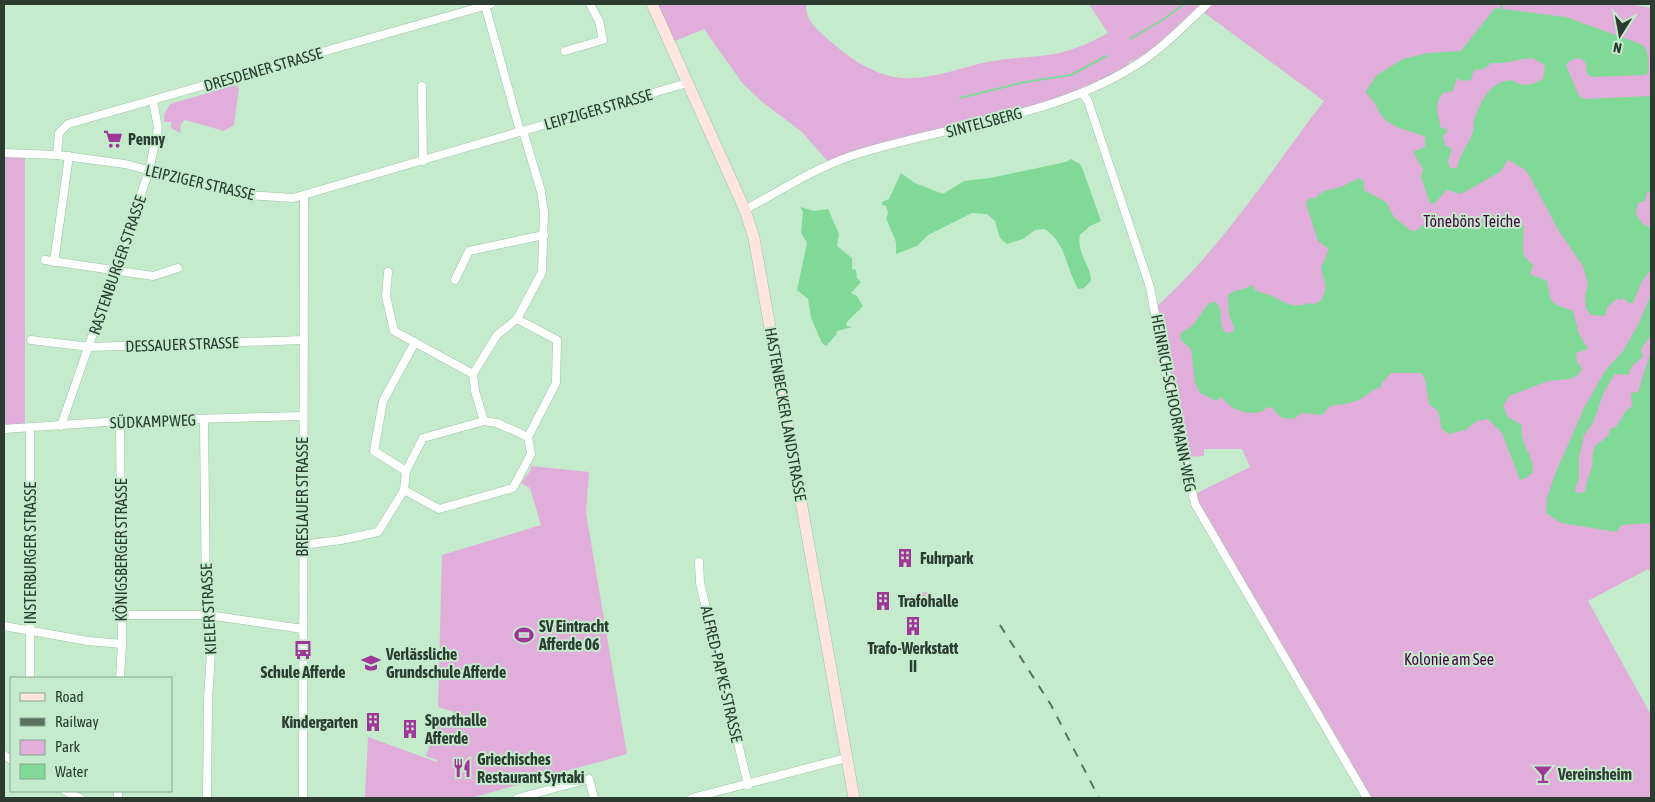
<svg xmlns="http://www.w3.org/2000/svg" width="1655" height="802" viewBox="0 0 1655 802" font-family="'Asap Condensed',sans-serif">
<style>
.green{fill:#e1adda}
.water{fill:#81d998;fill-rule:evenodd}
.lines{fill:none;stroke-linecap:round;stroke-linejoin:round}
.stream{stroke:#81d998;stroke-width:2}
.minor-casing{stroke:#9cc3a5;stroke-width:9}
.secondary-casing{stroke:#9cc3a5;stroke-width:12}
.minor{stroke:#fff;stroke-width:8}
.secondary{stroke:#fee5e0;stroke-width:11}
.rail{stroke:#59705e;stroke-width:2;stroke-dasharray:9 9;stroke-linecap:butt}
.labels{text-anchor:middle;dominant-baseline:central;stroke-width:4;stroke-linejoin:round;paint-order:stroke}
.street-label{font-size:16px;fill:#2c3c30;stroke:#c4eccc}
.poi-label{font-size:16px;font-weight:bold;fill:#2c3c30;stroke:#c4eccc;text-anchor:start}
.park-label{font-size:16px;fill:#480244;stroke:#c4eccc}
</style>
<rect width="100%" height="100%" fill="#c4eccc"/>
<!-- green -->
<g class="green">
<path d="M652,4H806C805,20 817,30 829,40C849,58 875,76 902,78C930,80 960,68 987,62C1011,57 1035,58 1059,53C1076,49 1092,42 1108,33L1089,4H1203L1142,58L1130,61L1127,67L1080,90L992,121L830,164L802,132L761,101L743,84L704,29L670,43Z"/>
<path d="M1211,4H1629L1651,8V572L1648,569L1588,601L1651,715V798H1369L1193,495L1250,467L1242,449H1204V456L1186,457L1157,306C1221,249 1272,169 1324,101L1203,12Z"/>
<path d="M235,85L239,88L234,125L224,131L185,120L181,124L180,133L171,128V122H164V114L170,104Z"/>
<path d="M8,156L25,157V424L4,425V157Z"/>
<path d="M531,466L589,472L586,513L627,754L471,798H365L368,737L437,762V760L426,756L439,719L450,722L454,712L438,707L442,555L541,525L530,488L521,483L531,470Z"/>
<path d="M924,592L933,594L932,599L917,603V595Z"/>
</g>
<!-- water -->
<g class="water">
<path d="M1495,8L1566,17L1643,45C1649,51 1649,64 1648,73L1645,75L1592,77L1587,74C1586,71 1587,68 1586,65C1583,54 1570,59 1566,65L1579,96L1584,99L1651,96V193L1647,192L1645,201L1638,203L1636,214L1642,223L1651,228V269L1641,283L1633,303H1628L1623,297L1622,300L1617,299L1607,307L1606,314L1603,316L1591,315L1586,308L1585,297L1588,284L1583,266L1559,231L1529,175L1524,169L1508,160L1500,172L1461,194L1447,190L1434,204L1430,203L1421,177L1423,169L1414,154V151L1425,147V137C1412,130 1391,129 1382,116C1376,108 1376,102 1366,93L1367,89L1377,75L1403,59L1428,53L1461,51ZM1532,58L1545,65L1543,79C1532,85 1523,88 1512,80C1490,81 1481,101 1474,120C1473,124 1474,128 1473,132C1468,145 1461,151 1457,168H1450L1448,161L1452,149L1445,145L1443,136L1447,132V129L1441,128C1438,115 1433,105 1443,93L1453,91L1457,78L1462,81L1471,80L1474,70L1483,69L1492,63C1506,64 1518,59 1532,58Z"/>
<path d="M1071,159L1080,164L1083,170L1101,221L1090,226L1080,235C1076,253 1091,265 1091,281L1084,288L1078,289C1066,268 1066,243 1045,229L1035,230L1023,239L1007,244L1000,238L995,221L987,214L972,213L928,235L917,246L896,254V242L886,218L888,213L886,206L882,205V202L889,199L901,173L915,183L943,194L964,181L990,178L1066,162Z"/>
<path d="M1359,178L1364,181V190L1386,202L1394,217L1410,230L1415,231C1430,219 1445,215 1464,217L1473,229L1477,230L1483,221L1482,213L1490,214L1512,227L1524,225L1523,248L1524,256L1533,265L1530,274L1547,281C1551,305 1549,302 1573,311L1579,334L1588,349L1576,353L1577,361L1582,369L1578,375L1570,379L1548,381L1509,396L1503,406L1508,417L1522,425C1519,443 1534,455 1533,472L1526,478L1520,480L1502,433L1488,419L1477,421L1465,430L1449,434L1442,429L1438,411L1429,404L1425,379L1421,373H1391L1382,383L1380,388C1371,389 1369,395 1362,398C1352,404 1341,404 1330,406L1322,415L1301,413L1294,419L1282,418L1271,407C1265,407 1266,410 1260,412C1245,416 1230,408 1221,397L1216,401L1200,393L1195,383L1191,349L1180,339L1181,333L1192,326L1209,303L1215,302C1226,310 1216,323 1226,333L1233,332L1234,327L1229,316L1228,295C1235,289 1245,290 1253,285L1255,290C1261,293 1268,294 1274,297C1285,303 1295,309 1308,303L1313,304L1319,302C1330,291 1324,281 1321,268L1329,249L1318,241L1306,204L1309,198H1315L1324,191L1341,187Z"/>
<path d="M800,207L814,211L828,209L839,234L837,246L852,258V269L856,270L857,278L861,282L851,293L857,296L863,306L847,322L846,326L852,327L837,331L836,335L826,346L822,343L811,318L808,299L797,290L807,243L801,233L803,212Z"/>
<path d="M1651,294V335L1641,349L1643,357L1632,366L1628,375L1615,374L1604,392L1593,423L1584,435L1579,458V480L1575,488L1576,493L1585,492C1586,483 1590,475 1592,465C1593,460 1592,454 1594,449C1597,440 1609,441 1610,429L1616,427L1626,411L1632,406L1631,393L1638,392L1651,351V523L1622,525L1616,532L1561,523L1546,513L1547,498L1556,472L1584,408L1605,371L1623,351L1639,323Z"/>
</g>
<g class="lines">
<!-- stream -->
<g class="stream">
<path d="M1500,9L1503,4"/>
<path d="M1130,39L1164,19L1184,4"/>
<path d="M960,98L1025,82L1071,75L1106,56"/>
</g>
<!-- minor casing -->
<g class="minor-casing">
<g id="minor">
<path d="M485,5L520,131"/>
<path d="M565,51L603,40L599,21L590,4"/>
<path d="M422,86L423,161"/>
<path d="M1082,93L1088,101L1150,287L1170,396L1195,504L1367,798"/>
<path d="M4,153L57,155L125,164L219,189L248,195L293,198L687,83"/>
<path d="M57,155L59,133L68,124L491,4"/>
<path d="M745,210C781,190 815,168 854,155C950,124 1062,118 1148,57C1168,43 1188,22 1207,4"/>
<path d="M45,260L153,276L178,268"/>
<path d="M54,262L69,156"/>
<path d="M388,272L386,296L394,331L473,374"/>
<path d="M455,280L469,251L544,235"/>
<path d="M31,340L90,347L304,340"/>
<path d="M204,419L206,601L212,635L208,700L207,798"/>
<path d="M120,421L122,644L120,678"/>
<path d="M484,421L497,423L528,437"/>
<path d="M61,426L149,171L158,128L153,101"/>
<path d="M30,428V678"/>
<path d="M4,429L120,421L303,416"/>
<path d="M406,471L374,451L383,401L414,344"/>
<path d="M404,490L439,509L513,488L531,454L528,437L556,383L557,340L517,319"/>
<path d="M302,545L341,540L378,532L404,490L406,471L423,438L484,421L475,391L473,374L497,335L517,319L542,272L544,212L541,191L523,131"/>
<path d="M699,562L700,583L748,785"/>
<path d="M121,615H208L303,629"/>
<path d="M4,626L88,641L122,644"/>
<path d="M4,755L11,760"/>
<path d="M65,791L80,798"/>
<path d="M118,791V798"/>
<path d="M303,798L304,197"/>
<path d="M518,798L589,779L594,798"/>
<path d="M692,798L846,758"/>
</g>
</g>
<!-- secondary casing -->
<g class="secondary-casing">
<path id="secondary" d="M652,4L745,210L754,238L854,798"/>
</g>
<!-- minor -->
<use href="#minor" class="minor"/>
<!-- secondary -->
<use href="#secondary" class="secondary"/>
<!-- rail -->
<path class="rail" d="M1000,625L1051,705L1099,798"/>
</g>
<!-- icons -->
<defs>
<g id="supermarket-bare" transform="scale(1.5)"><path d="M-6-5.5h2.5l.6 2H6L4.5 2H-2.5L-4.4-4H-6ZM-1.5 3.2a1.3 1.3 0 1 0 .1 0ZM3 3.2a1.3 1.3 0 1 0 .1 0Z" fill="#a03698" stroke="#c4eccc" stroke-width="2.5" paint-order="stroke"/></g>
<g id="building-bare" transform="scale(1.5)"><path d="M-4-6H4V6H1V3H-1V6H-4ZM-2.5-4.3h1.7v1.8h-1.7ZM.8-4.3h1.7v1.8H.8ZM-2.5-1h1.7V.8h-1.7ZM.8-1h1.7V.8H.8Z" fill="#a03698" stroke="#c4eccc" stroke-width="2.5" paint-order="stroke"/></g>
<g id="stadium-bare" transform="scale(1.5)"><path d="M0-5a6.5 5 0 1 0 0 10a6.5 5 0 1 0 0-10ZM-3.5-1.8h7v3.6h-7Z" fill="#a03698" stroke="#c4eccc" stroke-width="2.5" paint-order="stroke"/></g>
<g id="bus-bare" transform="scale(1.5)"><path d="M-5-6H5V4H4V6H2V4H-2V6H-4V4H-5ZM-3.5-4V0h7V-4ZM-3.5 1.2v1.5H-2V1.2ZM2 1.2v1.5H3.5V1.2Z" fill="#a03698" stroke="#c4eccc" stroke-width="2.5" paint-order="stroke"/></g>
<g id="school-bare" transform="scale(1.5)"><path d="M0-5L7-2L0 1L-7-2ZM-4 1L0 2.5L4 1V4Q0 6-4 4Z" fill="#a03698" stroke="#c4eccc" stroke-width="2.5" paint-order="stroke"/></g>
<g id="restaurant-bare" transform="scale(1.5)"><path d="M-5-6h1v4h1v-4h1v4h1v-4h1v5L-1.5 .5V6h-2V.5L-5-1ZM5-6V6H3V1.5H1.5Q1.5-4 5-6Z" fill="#a03698" stroke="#c4eccc" stroke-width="2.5" paint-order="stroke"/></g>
<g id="bar-bare" transform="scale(1.5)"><path d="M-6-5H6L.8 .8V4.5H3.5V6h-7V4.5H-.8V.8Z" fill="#a03698" stroke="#c4eccc" stroke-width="2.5" paint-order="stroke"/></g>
</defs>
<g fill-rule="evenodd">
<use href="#supermarket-bare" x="113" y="139"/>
<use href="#building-bare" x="905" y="558"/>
<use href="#building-bare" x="883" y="601"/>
<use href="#building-bare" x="913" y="626"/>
<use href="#stadium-bare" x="524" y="635"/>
<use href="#bus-bare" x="303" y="650"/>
<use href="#school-bare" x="371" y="663"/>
<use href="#building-bare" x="373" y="722"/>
<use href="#building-bare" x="410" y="729"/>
<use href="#restaurant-bare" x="462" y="768"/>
<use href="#bar-bare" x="1543" y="774"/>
</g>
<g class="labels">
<!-- street labels -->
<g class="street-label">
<text transform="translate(263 69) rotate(-16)">DRESDENER STRASSE</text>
<text transform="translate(598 109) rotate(-16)">LEIPZIGER STRASSE</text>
<text transform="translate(984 122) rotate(-15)">SINTELSBERG</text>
<text transform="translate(200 182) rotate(13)">LEIPZIGER STRASSE</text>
<text transform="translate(117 265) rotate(-71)">RASTENBURGER STRASSE</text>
<text transform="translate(182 344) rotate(-2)">DESSAUER STRASSE</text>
<text transform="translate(1174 403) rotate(79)">HEINRICH-SCHOORMANN-WEG</text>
<text transform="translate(786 414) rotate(80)">HASTENBECKER LANDSTRASSE</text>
<text transform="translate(153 421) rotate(-2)">SÜDKAMPWEG</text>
<text transform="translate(302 497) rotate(-90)">BRESLAUER STRASSE</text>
<text transform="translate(121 550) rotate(-90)">KÖNIGSBERGER STRASSE</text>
<text transform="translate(30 553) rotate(-90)">INSTERBURGER STRASSE</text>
<text transform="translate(208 609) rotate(-93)">KIELER STRASSE</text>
<text transform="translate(722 674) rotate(77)">ALFRED-PAPKE-STRASSE</text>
</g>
<!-- poi labels -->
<g class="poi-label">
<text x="128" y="139">Penny</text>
<text x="920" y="558">Fuhrpark</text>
<text x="898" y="601">Trafohalle</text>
<text x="539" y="626">SV Eintracht<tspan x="539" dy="18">Afferde 06</tspan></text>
<text x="913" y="648" text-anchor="middle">Trafo-Werkstatt<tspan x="913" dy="18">II</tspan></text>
<text x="386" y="654">Verlässliche<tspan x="386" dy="18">Grundschule Afferde</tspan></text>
<text x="303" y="672" text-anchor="middle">Schule Afferde</text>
<text x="425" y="720">Sporthalle<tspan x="425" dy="18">Afferde</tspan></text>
<text x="358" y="722" text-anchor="end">Kindergarten</text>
<text x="477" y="759">Griechisches<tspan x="477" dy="18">Restaurant Syrtaki</tspan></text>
<text x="1558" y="774">Vereinsheim</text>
</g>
<!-- park labels -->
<g class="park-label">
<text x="1472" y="221">Töneböns Teiche</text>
<text x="1449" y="659">Kolonie am See</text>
</g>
</g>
<!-- border -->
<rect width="1655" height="802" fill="none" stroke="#2c3c30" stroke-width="10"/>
<!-- legend -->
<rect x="10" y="677" width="162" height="115" fill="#c4eccc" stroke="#87a68e"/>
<rect x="20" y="693" width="25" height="8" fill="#fee5e0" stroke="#87a68e"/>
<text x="55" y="702" font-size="15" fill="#2c3c30">Road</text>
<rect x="20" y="718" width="25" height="8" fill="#59705e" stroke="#87a68e"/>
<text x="55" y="727" font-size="15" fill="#2c3c30">Railway</text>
<rect x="20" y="740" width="25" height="15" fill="#e1adda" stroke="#87a68e"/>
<text x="55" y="752" font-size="15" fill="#2c3c30">Park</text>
<rect x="20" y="764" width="25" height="15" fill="#81d998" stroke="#87a68e"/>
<text x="55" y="777" font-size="15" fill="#2c3c30">Water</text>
<!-- north arrow -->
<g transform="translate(1620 35) rotate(191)" stroke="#c4eccc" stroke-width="4" paint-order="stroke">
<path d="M0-4L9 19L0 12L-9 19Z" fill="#2c3c30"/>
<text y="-8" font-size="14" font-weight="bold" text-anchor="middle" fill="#2c3c30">N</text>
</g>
</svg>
